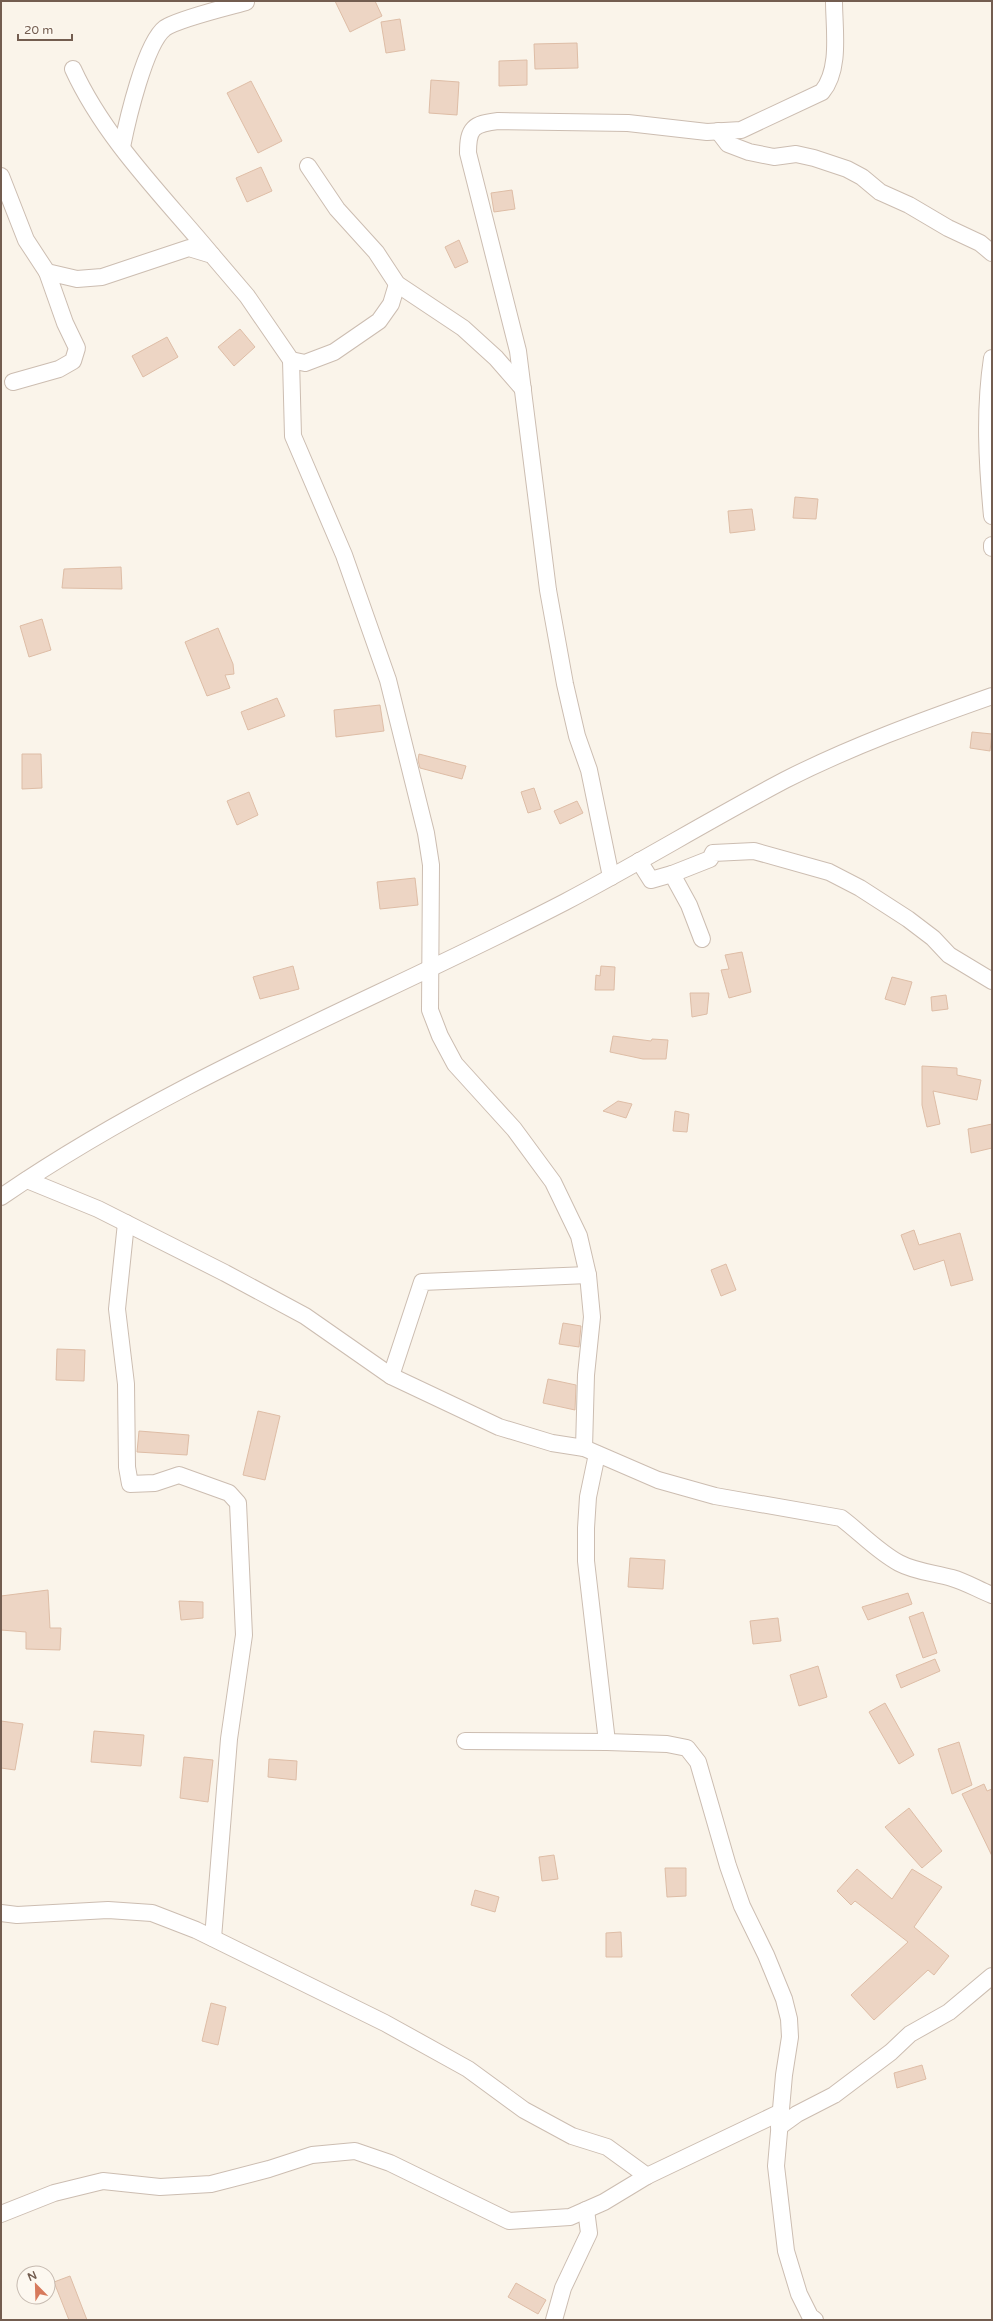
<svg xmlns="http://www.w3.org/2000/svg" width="993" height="2321" viewBox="0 0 993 2321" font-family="'Varela Round',sans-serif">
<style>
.building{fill:#edd5c4;stroke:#debda6}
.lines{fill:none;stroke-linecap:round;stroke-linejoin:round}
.street-casing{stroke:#ccbdb1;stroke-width:18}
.street{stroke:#fff;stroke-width:16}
</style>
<rect width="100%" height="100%" fill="#faf4ea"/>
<!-- building -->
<g class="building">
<path d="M335,1H375L382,16L350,32Z"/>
<path d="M400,19L405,50L386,53L381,22Z"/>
<path d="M577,43L578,68L535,69L534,44Z"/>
<path d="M527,60V85L499,86V61Z"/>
<path d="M431,80L459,82L457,115L429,113Z"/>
<path d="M251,81L282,141L258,153L227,93Z"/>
<path d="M261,167L272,191L247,202L236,178Z"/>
<path d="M512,190L515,209L494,212L491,193Z"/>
<path d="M459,240L468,262L455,268L445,247Z"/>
<path d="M240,329L255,347L234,366L218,347Z"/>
<path d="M167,337L178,357L143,377L132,356Z"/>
<path d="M795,497L818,499L816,519L793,518Z"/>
<path d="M752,509L755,530L730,533L728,511Z"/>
<path d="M121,567L122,589L62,588L64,569Z"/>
<path d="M42,619L51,650L29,657L20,626Z"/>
<path d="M218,628L233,664L234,674L225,675L230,688L207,696L185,642Z"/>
<path d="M277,698L285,716L248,730L241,712Z"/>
<path d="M380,705L384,731L336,737L334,710Z"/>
<path d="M972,732L992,734L990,751L970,748Z"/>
<path d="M22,754H41L42,788L22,789Z"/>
<path d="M419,754L466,766L462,779L420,768L418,760Z"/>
<path d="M534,788L541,809L528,813L521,792Z"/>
<path d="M249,792L258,815L237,825L227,801Z"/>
<path d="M577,801L583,813L560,824L554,811Z"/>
<path d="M415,878L418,905L380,909L377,882Z"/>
<path d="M742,952L751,992L729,998L721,970L729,969L725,955Z"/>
<path d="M293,966L299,989L260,999L253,977Z"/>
<path d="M601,966L615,967L614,990H595L596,975L600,976Z"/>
<path d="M892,977L912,982L905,1005L885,999Z"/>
<path d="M690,993H709L707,1014L692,1017Z"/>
<path d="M946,995L948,1009L932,1011L931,997Z"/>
<path d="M613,1036L651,1041L652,1039L668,1040L666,1059H643L610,1052Z"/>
<path d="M922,1066L957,1068V1075L981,1080L977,1100L933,1091L940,1124L927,1127L922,1105Z"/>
<path d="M618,1101L632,1104L626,1118L603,1111Z"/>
<path d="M675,1111L689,1114L687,1132L673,1131Z"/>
<path d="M992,1124V1148L971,1153L968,1129Z"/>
<path d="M914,1230L919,1245L960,1233L973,1280L951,1286L944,1260L914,1270L901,1235Z"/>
<path d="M726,1264L736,1290L721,1296L711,1270Z"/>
<path d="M563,1323L581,1326L579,1347L559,1344Z"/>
<path d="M57,1349L85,1350L84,1381L56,1380Z"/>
<path d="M548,1379L576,1385L575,1410L543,1403Z"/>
<path d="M258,1411L280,1416L265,1480L243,1475Z"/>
<path d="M139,1431L189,1435L187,1455L137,1452Z"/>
<path d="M630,1558L665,1560L663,1589L628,1587Z"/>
<path d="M48,1590L50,1628H61L60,1650L26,1649V1632L1,1630V1596Z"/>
<path d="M908,1593L912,1604L868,1620L862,1607Z"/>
<path d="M179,1601L203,1602V1618L181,1620Z"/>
<path d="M923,1612L937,1653L923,1658L909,1617Z"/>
<path d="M778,1618L781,1641L753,1644L750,1621Z"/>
<path d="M935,1659L940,1671L901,1688L896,1675Z"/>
<path d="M818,1666L827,1697L799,1706L790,1675Z"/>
<path d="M885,1703L914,1755L899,1764L869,1712Z"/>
<path d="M1,1721L23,1724L15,1770L1,1768Z"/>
<path d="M94,1731L144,1735L141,1766L91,1762Z"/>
<path d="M959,1742L972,1785L952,1794L938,1749Z"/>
<path d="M184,1757L213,1760L208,1802L180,1798Z"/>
<path d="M269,1759L297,1761L296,1780L268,1777Z"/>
<path d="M984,1784L987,1791L992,1789V1856L962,1794Z"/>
<path d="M909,1808L942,1851L922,1868L885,1827Z"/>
<path d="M554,1855L558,1879L542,1881L539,1857Z"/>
<path d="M665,1868H686V1896L667,1897Z"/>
<path d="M857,1869L892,1899L912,1869L942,1887L914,1927L949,1956L934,1975L928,1970L874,2020L851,1995L908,1942L855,1901L851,1905L837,1891Z"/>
<path d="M475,1890L499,1897L495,1912L471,1905Z"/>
<path d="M621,1932L622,1957H606V1933Z"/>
<path d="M211,2003L226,2007L218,2045L202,2041Z"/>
<path d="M922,2065L926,2079L897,2088L894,2073Z"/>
<path d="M70,2276L87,2320H69L54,2282Z"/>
<path d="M516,2283L546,2300L538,2314L508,2297Z"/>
</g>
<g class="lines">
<!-- street casing -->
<g class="street-casing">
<g id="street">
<path d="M73,69C105,139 163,196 212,255"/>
<path d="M718,131L728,144L749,152L774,157L796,154L814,158L847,169L862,177L880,192L909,205L948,228L980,243L992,253"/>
<path d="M122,147C127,122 145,43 165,28C178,19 228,7 246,2"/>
<path d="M308,166L337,209L376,252L397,284L463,328L496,358L523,389"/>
<path d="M1,176L26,240L47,272L77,279L102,277L189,248L212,255L247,296L291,360L305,363L334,352L379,321L391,304L397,284"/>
<path d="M992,358C984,411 987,463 992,516"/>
<path d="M291,360L293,436L344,555L388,680L426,833L431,865L430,1010L440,1036L455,1064L514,1129L553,1182L579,1236L588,1275L592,1317L586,1375L584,1448"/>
<path d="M13,382L59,369L73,361L77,348L65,323L47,272"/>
<path d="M992,545V548"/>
<path d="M639,861L651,880L672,874L689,905L702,939"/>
<path d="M672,874L710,859L713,853L754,851L829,872L860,888L908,919L933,938L949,955L992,981"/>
<path d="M611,877L589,770L577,736L565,684L548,590L518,351L468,153C468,128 473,124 498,121L628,123L707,132L741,130L822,92C841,69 834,29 834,1"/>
<path d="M27,1180L98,1209L225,1273L305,1316L391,1376L499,1427L552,1443L584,1448L658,1480L715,1496L841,1518C861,1533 877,1551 899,1563C916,1572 935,1573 952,1578C966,1582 979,1590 992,1595"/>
<path d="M1,1197C177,1076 376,1000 565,902C639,863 711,819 785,780C852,746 921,721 992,696"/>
<path d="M126,1223L117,1309L126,1384L127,1467L130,1484L155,1483L179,1475L229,1493L238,1503L244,1635L229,1739L213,1938"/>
<path d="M391,1376L422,1282L588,1275"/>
<path d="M465,1741L607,1742L586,1561V1528L588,1497L597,1454"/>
<path d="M607,1742L667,1744L687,1748L698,1762L728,1866L742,1906L766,1955L784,1999L789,2019L790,2037L784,2075L776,2166L786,2251L799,2294L810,2316L815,2320"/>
<path d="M1,1913L17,1915L108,1910L152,1913L196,1930L385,2023L468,2069L524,2110L572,2136L607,2147L647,2176"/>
<path d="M779,2127L797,2114L834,2095L891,2052L910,2034L949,2012L992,1976"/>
<path d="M1,2214L54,2193L103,2181L160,2187L211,2184L269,2169L312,2155L355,2151L390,2163L509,2221L570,2217L604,2202L647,2176L781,2112"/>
<path d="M554,2320L563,2288L589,2233L586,2210"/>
</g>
</g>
<!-- street -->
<use href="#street" class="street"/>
</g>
<!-- border -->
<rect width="993" height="2321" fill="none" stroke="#735d50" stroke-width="4"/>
<!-- north arrow -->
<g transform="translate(36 2285) rotate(337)"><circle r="19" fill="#fdf8f0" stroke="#c6bab0"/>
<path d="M0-3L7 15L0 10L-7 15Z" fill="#d77a5c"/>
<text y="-6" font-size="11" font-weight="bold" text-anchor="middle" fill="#735d50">N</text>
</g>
<!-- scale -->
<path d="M18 34v6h54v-6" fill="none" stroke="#735d50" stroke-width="2"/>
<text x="24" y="34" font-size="12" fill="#735d50" stroke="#fdf8f0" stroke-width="3" paint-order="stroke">20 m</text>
</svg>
